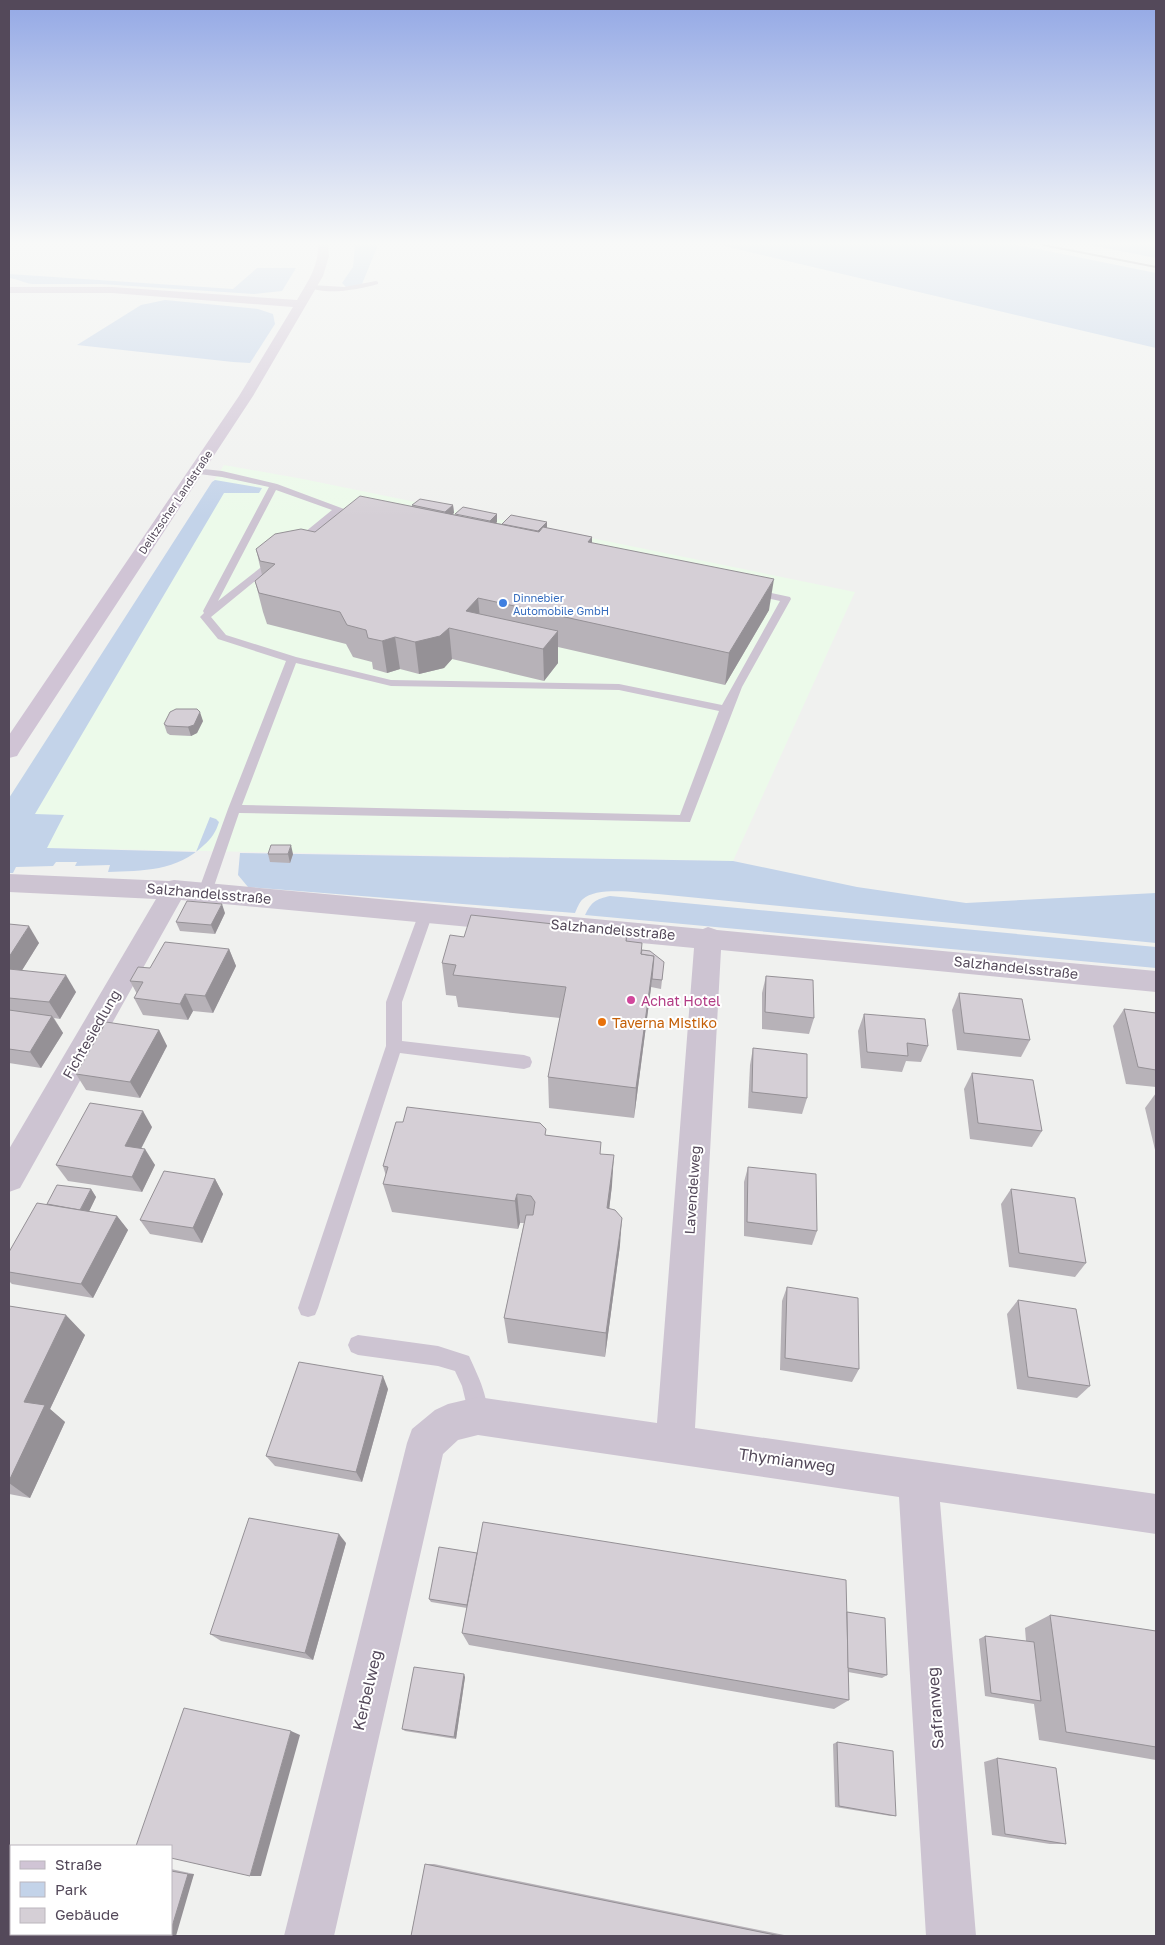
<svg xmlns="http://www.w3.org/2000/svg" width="1165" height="1945" viewBox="0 0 1165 1945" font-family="'Golos Text',sans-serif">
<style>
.commercial{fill:#ecfaea}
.green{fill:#c3d3e9}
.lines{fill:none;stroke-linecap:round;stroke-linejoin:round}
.lane{fill:#cdc4d2;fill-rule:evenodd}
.street{fill:#cdc4d2;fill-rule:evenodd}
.secondary{fill:#d0c4d5;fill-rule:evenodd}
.rail{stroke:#a59fa7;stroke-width:2}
.wall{fill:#b7b2b8}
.shaded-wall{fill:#959196}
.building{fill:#d5cfd6;stroke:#959196}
.shop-dot{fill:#3f7fe0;stroke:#fff;stroke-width:2}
.hotel-dot{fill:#d1479c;stroke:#fff;stroke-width:2}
.food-dot{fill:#e8710a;stroke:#fff;stroke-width:2}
.labels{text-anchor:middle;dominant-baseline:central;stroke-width:4;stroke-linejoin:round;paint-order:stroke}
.far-street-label{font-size:11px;fill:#54495a;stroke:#fff}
.far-shop-label{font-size:11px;fill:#366cbe;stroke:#fff;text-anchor:start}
.street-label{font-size:14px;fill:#54495a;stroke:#fff}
.hotel-label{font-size:14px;fill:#b23c85;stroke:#fff;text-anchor:start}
.food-label{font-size:14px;fill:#c56008;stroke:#fff;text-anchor:start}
.near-street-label{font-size:16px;fill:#54495a;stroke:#fff}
</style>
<rect width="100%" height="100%" fill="#f0f1ef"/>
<!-- commercial -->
<path class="commercial" d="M224,465L303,479L855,592L733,861L47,848L9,798Z"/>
<!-- green -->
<g class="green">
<path d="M355,245H378L362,284L346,287L342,283L353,267Z"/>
<path d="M720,245H1018L1156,273V348Z"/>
<path d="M1090,245H1156V258Z"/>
<path d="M257,268H296L282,291L254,294L101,284H32C24,283 18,279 9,278V274L233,289Z"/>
<path d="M165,300L258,309L273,314L275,324L250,363L233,362L77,345L141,305Z"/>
<path d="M215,480L262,488L259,493H224L35,814L64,815L47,848L196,852L210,817L216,819L219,822C216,832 211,839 204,845C178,871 142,871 108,872L110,865L75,866L77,862H56L53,866L16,867L13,873H9V798L212,482Z"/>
<path d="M240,853L733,861L857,887L966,903L1156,893V943L658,894C640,893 597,886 583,899C579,902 577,909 575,913L248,887L238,875Z"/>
<path d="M610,896L1156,947V968L585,915C591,902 596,899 610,896Z"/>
</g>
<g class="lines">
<!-- lane -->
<g class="lane">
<path d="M376,281L378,282V284C361,289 325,296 309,287L312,285L344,287Z"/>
<path d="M195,468L222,471L277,484L344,509L300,545H294V541L332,510L276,490L218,601L274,557H280L282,559L211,617L226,635L296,657L391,680L619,684L722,705L780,601L748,594L747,592L752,589L790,597L791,599L742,687L690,822L239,813L212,892L210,895H200L198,892L228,809L286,661L218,639L200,617L204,613L203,611L269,487L222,477L192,473L191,471ZM296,663L391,686L619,690L719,711L680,815L242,805Z"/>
<path d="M426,908L431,909L433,913L402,1002V1041L524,1055L530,1057L532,1062L530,1067L524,1069L400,1053L318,1308L315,1315L308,1317L301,1315L298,1308L386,1046V1002L419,913L421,909Z"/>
<path d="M358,1335L438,1346L469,1356C477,1374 493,1404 485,1423L478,1426L471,1423L462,1386L455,1371L438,1366L358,1355L351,1352L348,1345L351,1338Z"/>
</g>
<!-- street -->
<path class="street" d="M9,874L169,881L174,880L703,929L708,927L717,930L1156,971V992L721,950L695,1428L1156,1494V1534L940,1502L976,1936H926L899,1497L478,1435L458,1440L443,1454L334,1936H284L407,1443L412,1429L435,1410L448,1404L478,1397L657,1423L694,948L181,900L20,1188L9,1192V1149L156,899L9,892Z"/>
<!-- secondary -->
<path class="secondary" d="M318,245H328L329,256L323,276L253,396L20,751L17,756L9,758V735L239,396L293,307L112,293H9V287H112L297,300C307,283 319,266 318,245Z"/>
<!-- rail -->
<path class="rail" d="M1043,245L1156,267"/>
</g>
<!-- wall -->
<g class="wall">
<path d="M412,505H453L454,513L452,514L497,522L496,523L502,524L547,528L592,537V543L769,610L725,685L558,647V663L544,681L452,659L444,668L419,674L400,669L387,673L373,669L372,662L353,657L346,644L267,624L263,612L255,581L262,575L256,549L315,532L412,506Z"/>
<path d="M203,721L197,733L191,736L170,735L167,733L164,724Z"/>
<path d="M268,854H293L290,863L270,862Z"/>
<path d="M225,913L215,934L180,931L176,922Z"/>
<path d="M9,924L39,943L22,970L76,992L60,1019L54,1018L63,1033L41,1068L9,1063Z"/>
<path d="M627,932V941L642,950L663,971L661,989L651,987L634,1118L549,1108L548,1077L560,1018L458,1007L456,996L446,995L442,963L464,937Z"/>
<path d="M229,949L236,966L213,1013L193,1011L188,1020L143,1015L134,998L137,994L130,981L150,968Z"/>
<path d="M766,976L814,1018L809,1034L762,1029V993Z"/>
<path d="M959,993L1030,1040L1021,1057L957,1050L952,1010Z"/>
<path d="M1124,1009L1156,1013V1087L1126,1084L1113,1026Z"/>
<path d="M864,1014L928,1046L921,1062L906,1061L902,1072L861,1068L858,1031Z"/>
<path d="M159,1030L167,1046L140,1098L86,1090L76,1074Z"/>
<path d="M753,1048L807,1098L802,1114L748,1108L750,1065Z"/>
<path d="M972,1073L1042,1131L1032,1147L970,1139L964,1089Z"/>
<path d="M1156,1093V1154L1145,1108Z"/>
<path d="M152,1127L141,1149L155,1165L142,1192L68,1181L56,1165Z"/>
<path d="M547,1135L601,1154L612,1185L609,1209L620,1245L605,1357L508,1343L504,1318L524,1223H520L518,1229L392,1212L383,1184L386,1176L383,1166Z"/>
<path d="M748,1167L817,1231L812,1245L744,1236V1182Z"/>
<path d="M215,1179L223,1194L202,1243L150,1234L140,1220Z"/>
<path d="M91,1189L96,1197L89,1211L117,1216L128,1230L93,1298L12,1284L9,1281V1252L47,1204Z"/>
<path d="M1011,1189L1086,1263L1075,1277L1009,1267L1001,1204Z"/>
<path d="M787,1287L859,1369L852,1382L780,1370L782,1301Z"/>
<path d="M1018,1300L1090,1386L1077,1398L1017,1389L1007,1314Z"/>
<path d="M9,1306L85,1335L50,1409L65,1422L30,1498L9,1494Z"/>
<path d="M388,1389L362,1482L275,1466L266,1456Z"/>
<path d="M346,1543L313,1660L221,1641L210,1634Z"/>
<path d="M429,1599L847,1612L887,1675L882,1678L848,1672L849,1700L834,1709L469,1645L462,1633L467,1608L431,1602Z"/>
<path d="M1050,1615L1156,1631V1760L1039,1740L1034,1704L985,1696L979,1639L985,1636L1026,1641L1025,1628Z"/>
<path d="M465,1677L456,1739L405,1731L402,1729Z"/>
<path d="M837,1742L896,1816H891L835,1807L833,1744Z"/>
<path d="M997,1758L1066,1844H1050L992,1835L984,1762Z"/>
<path d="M425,1864H434L789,1936H411Z"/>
<path d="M171,1869L194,1874L171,1934Z"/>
</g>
<!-- shaded-wall -->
<g class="shaded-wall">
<path d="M453,505L454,513L446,520L445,512Z"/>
<path d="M497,514V522L490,529V521Z"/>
<path d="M547,522V530L539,539L538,531Z"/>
<path d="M592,537V568L588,542Z"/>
<path d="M774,579L769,610L725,685L729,653Z"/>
<path d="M478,598L481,629L466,611Z"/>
<path d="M449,628L452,659L444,668L419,674L415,642Z"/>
<path d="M558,631V663L544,681L543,649Z"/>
<path d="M395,637L400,669L387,673L382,641Z"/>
<path d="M200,712L203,721L197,733L191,736L188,727Z"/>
<path d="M291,845L293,854L290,863L288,854Z"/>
<path d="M222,904L225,913L215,934L211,925Z"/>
<path d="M29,926L39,943L16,980L9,968V957Z"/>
<path d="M229,949L236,966L213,1013L205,996Z"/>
<path d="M654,956L651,988L634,1118L636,1088Z"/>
<path d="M66,975L76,992L60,1019L49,1002Z"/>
<path d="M185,994L193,1011L188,1020L180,1004Z"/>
<path d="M52,1016L63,1033L41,1068L30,1052Z"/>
<path d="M159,1030L167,1046L140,1098L130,1082Z"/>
<path d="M143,1111L152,1127L134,1162L125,1146Z"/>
<path d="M145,1149L155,1165L142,1192L132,1177Z"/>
<path d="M614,1155L612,1185L606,1236L607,1208Z"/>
<path d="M215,1179L223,1194L202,1243L193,1228Z"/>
<path d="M91,1189L96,1197L84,1222L78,1215Z"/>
<path d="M517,1194L520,1223L518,1229L515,1201Z"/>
<path d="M117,1216L128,1230L93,1298L81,1284Z"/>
<path d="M622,1218L620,1245L605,1357L606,1333Z"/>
<path d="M66,1315L85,1335L50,1409L65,1422L30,1498L9,1483L24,1402Z"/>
<path d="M383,1376L388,1389L362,1482L356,1472Z"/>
<path d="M339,1534L346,1543L313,1660L305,1653Z"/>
<path d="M464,1674L465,1677L456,1739L454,1737Z"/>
<path d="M291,1731L300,1735L261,1876H250Z"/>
<path d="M188,1874H194L176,1936H169L170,1934H171V1930Z"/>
</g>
<!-- building -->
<g class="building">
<path d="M360,496L539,532L543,527L592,537L588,542L774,579L729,653L478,598L466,611L558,631L543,649L449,628L440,636L415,642L395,637L382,641L368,638L366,630L347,625L340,612L259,593L255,581L275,564L260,561L256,549L275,534L301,529L315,532Z"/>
<path d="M420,499L453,505L445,512L412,505Z"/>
<path d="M463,507L497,514L490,521L455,514Z"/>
<path d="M511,515L547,522L538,531L502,524Z"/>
<path d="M176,709H197L200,712L194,725L188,727L167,726L164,724L170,712Z"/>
<path d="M271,845H291L288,854H268Z"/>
<path d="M187,901L222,904L211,925L176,922Z"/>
<path d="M471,915L627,932L626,941L642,943L641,954L654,956L636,1088L548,1077L566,987L453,975L456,965L442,963L450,935L464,937Z"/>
<path d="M9,924L29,926L9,957Z"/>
<path d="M165,942L229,949L205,996L185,994L180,1004L134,998L143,982L130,981L138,967L150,968Z"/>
<path d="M642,950L650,951L664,962L662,980L652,979L654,956L641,954Z"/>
<path d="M9,969L66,975L49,1002L9,998Z"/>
<path d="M766,976L813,980L814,1018L765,1012Z"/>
<path d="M959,993L1022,999L1030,1040L964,1033Z"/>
<path d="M1124,1009L1156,1013V1070L1138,1067Z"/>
<path d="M9,1010L52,1016L30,1052L9,1049Z"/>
<path d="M864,1014L925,1019L928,1046L907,1043L908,1056L867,1052Z"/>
<path d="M106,1022L159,1030L130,1082L76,1074Z"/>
<path d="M753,1048L807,1054V1098L752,1092Z"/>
<path d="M972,1073L1033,1080L1042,1131L978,1123Z"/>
<path d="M90,1103L143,1111L125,1146L145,1149L132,1177L56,1165Z"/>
<path d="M407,1107L540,1123L546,1129L545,1135L601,1142L600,1154L614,1155L607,1208L615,1210L622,1218L606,1333L504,1318L526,1215H533L535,1202L531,1196L517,1194L515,1201L383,1184L388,1167L383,1166L396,1122H403Z"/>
<path d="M748,1167L816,1174L817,1231L747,1222Z"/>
<path d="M164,1171L215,1179L193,1228L140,1220Z"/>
<path d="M57,1185L91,1189L80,1210L47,1204Z"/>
<path d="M1011,1189L1075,1198L1086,1263L1019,1253Z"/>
<path d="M37,1203L117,1216L81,1284L9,1272V1252Z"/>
<path d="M787,1287L858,1298L859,1369L785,1358Z"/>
<path d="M1018,1300L1076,1309L1090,1386L1028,1377Z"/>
<path d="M9,1306L66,1315L24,1402L45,1405L9,1481Z"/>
<path d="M299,1362L383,1376L356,1472L266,1456Z"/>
<path d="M249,1518L339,1534L305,1653L210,1634Z"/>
<path d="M483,1522L846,1580L849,1700L462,1633Z"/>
<path d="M439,1547L477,1553L467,1605L429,1599Z"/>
<path d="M847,1612L885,1618L887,1675L848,1668Z"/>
<path d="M1050,1615L1156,1631V1747L1066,1732Z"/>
<path d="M985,1636L1034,1642L1041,1701L991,1693Z"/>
<path d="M414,1667L464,1674L454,1737L402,1729Z"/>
<path d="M184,1708L291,1731L250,1876L171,1858V1846H136Z"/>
<path d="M837,1742L893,1751L896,1816L839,1806Z"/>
<path d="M997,1758L1056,1768L1066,1844L1005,1834Z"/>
<path d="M425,1864L780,1936H411Z"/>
<path d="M171,1871L188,1874L171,1930Z"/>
<path d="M114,1934H170L169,1936H113Z"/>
</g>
<!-- sky -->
<linearGradient id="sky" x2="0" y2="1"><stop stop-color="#93a8e5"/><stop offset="0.47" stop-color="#f8f9f8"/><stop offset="1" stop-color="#f8f9f8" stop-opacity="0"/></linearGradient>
<rect width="1165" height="517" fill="url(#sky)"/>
<!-- markers -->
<circle class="shop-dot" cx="503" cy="603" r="5"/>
<circle class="hotel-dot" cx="631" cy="1000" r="5"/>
<circle class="food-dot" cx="602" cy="1022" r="5"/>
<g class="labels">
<!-- far-street labels -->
<g class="far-street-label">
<text transform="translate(175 502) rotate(-56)">Delitzscher Landstraße</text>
</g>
<!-- far-shop labels -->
<g class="far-shop-label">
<text x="513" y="597">Dinnebier<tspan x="513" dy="13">Automobile GmbH</tspan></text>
</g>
<!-- street labels -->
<g class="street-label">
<text transform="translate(209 893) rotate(5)">Salzhandelsstraße</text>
<text transform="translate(613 929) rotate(5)">Salzhandelsstraße</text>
<text transform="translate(1016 967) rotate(6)">Salzhandelsstraße</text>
<text transform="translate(91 1034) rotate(-60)">Fichtesiedlung</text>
<text transform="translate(692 1190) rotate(-86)">Lavendelweg</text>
</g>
<!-- hotel labels -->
<g class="hotel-label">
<text x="641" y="1000">Achat Hotel</text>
</g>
<!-- food labels -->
<g class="food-label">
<text x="612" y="1022">Taverna Mistiko</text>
</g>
<!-- near-street labels -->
<g class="near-street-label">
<text transform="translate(787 1460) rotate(8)">Thymianweg</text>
<text transform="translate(367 1690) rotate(-77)">Kerbelweg</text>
<text transform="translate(935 1708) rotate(-94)">Safranweg</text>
</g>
</g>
<!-- border -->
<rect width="1165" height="1945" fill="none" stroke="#54495a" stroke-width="20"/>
<!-- legend -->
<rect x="10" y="1845" width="162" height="90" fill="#ffffff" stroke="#bbb6bd"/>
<rect x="20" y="1861" width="25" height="8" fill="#d0c4d5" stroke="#bbb6bd"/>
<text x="55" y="1870" font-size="15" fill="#54495a">Straße</text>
<rect x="20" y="1882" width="25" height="15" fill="#c3d3e9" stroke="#bbb6bd"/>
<text x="55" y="1895" font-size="15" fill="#54495a">Park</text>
<rect x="20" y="1908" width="25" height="15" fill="#d5cfd6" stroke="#bbb6bd"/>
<text x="55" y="1920" font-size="15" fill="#54495a">Gebäude</text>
</svg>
